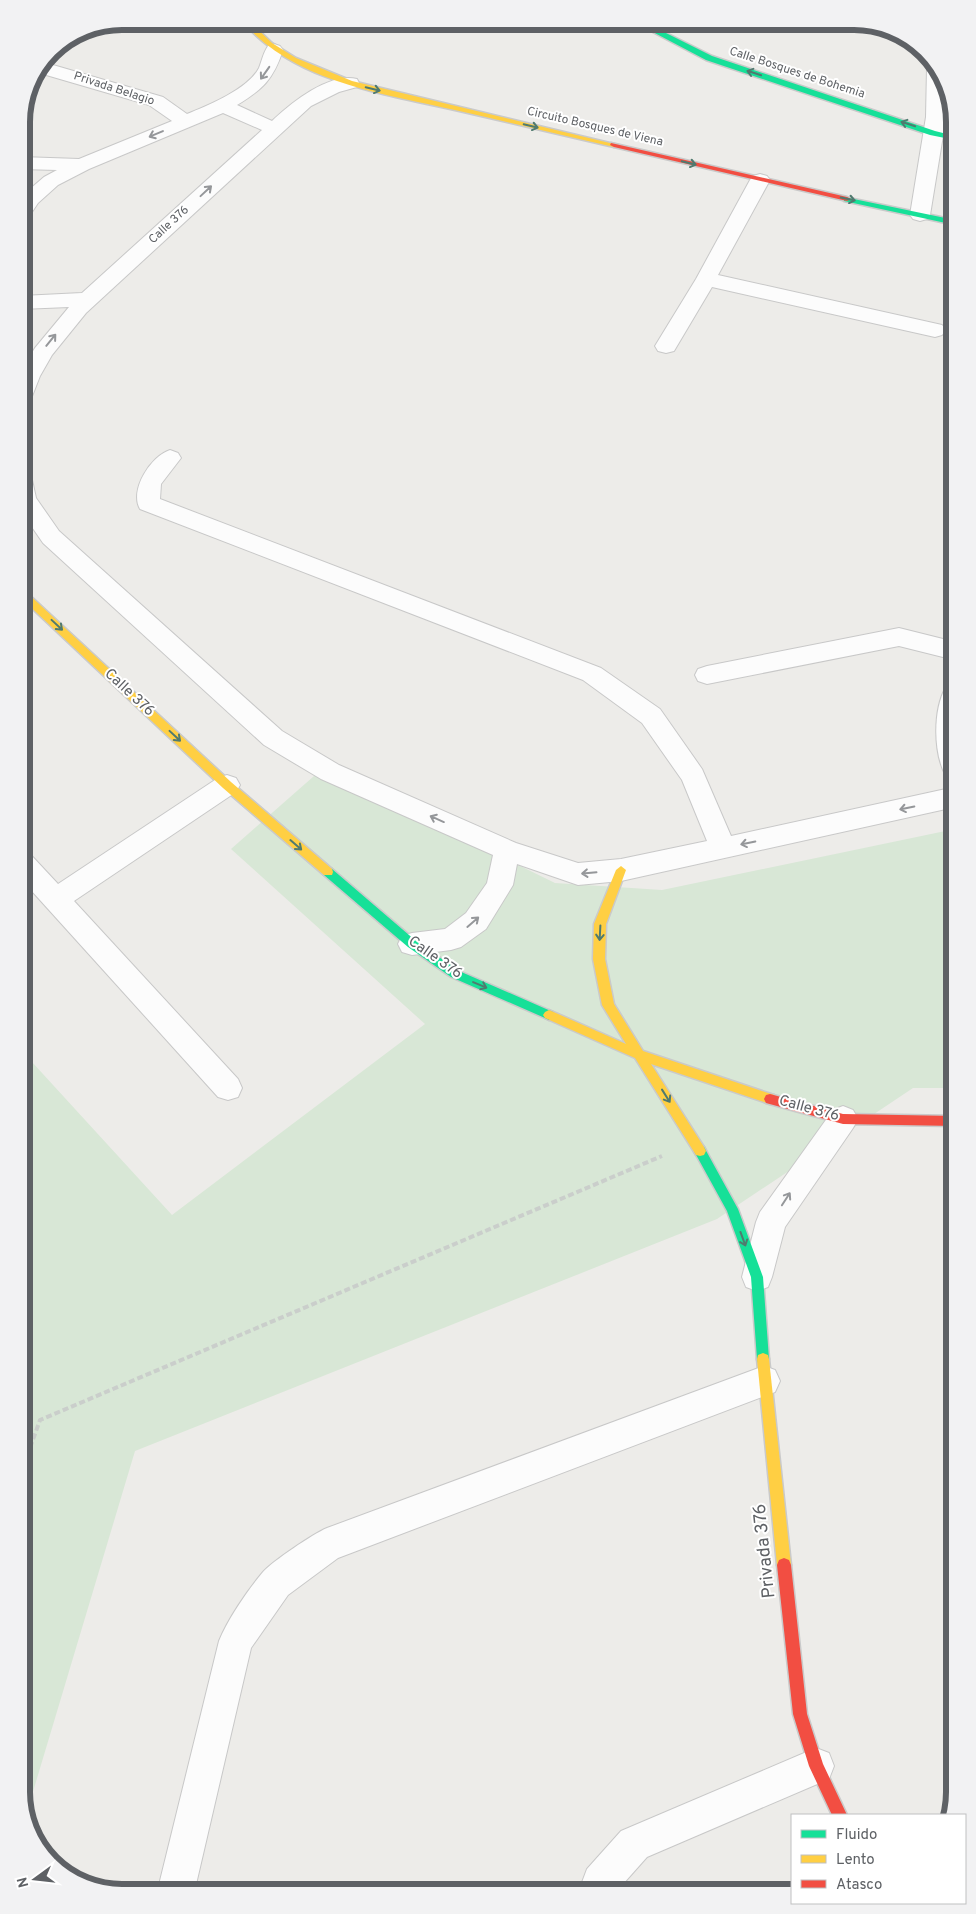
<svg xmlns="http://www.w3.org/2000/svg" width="976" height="1914" viewBox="0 0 976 1914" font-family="Overpass,sans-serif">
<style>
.green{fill:#d8e7d6}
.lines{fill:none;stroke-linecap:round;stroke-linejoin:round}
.street-casing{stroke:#c8c8c8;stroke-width:2}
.fast-casing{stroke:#cacaca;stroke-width:3}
.slow-casing{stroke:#cacaca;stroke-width:3}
.jam-casing{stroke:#cacaca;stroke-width:3}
.path{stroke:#cacecb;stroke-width:4;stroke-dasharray:6 3;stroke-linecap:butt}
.street{fill:#fcfcfc;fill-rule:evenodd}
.fast{fill:#16e098;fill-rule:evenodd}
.slow{fill:#ffcf43;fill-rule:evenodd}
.jam{fill:#f24e42;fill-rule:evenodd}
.oneway{stroke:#95979a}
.oneway2{stroke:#507a6f}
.labels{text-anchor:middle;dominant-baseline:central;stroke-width:4;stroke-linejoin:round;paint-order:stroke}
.far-street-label{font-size:12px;fill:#5e6165;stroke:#fff}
.street-label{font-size:15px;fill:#5e6165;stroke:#fff}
.near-street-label{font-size:18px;fill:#5e6165;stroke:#fff}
.rim{fill:none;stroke:#5e6165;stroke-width:6}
</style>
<rect width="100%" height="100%" fill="#edece9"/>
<!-- green -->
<path class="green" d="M322,769L555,883L662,890L955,829V1088H913L717,1219L135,1451L26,1815L21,1792V1050L172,1215L425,1024L231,849Z"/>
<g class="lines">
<!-- street casing -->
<g class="street-casing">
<g id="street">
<path d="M274,44L280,46L283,50C273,80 263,89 237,105L272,121C291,103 329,72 357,79L359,83L357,87L339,92L311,106L86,313L52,355L40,376L29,404L21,406V370L35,348L69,307L21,309V296L82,293L262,130L223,113L89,169L58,185L38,203L28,218L21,220L23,195L44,177L57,170L21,169V157L79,159L172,121L149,105L36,72L42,62L46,63L163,97L187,114C209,105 248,89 259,68C262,61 263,53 268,46Z"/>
<path d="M932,63L945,81L946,117L930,215L927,219L920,221L913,219L910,215L926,117L927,68Z"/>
<path d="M760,174L767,176L770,180L718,275L942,325L946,330L942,335L935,337L712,287L674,351L666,353L658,351L655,346L696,279L750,180L753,176Z"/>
<path d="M170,450L178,453L181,458L161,484L160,499L601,668L660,709L702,769L731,836L955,787V807L621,881L578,885L517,864L513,885L486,929L461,947L451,950L412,955L402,952L398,944L402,936L412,933L445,929L466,913L487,883L493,855L321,779L264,745L43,543L21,511V472L29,475L32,480L36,498L59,531L282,731L339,765L516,843L578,863L621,859L707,841L682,780L642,723L583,680L140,509C129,490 151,456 170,450Z"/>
<path d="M899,628L955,642V660L899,646L707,684L698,681L695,675L698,669L707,666Z"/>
<path d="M955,684V779L946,776C933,753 933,709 946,687Z"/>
<path d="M227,775L236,778L240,785L236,792L74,901L238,1079L242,1088L238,1097L228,1100L218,1097L21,879V851L30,854L58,884L218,778Z"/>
<path d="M843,1106L853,1110L858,1119L853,1128L785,1227L772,1277L768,1287L757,1291L746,1287L742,1277L756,1222L760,1212L833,1110Z"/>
<path d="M764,1366L775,1370L780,1381L775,1392L338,1558L288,1595L251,1648L194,1893H157L219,1641C228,1619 247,1591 263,1572C273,1561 313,1534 327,1528Z"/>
<path d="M816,1748L829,1753L834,1766L829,1779L647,1857L615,1893H578L587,1869L621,1831Z"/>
</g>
</g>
<!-- fast casing -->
<g class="fast-casing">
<g id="fast">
<path d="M632,21H642L712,56L935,131L955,136V140L930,135L706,60Z"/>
<path d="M844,197L955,220V225L844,201Z"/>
<path d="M328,868L332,869L416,941L459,971L553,1012L555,1015L553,1018L549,1020L545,1018L451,977L408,947L324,875L323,872Z"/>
<path d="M700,1146L704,1147L738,1209L763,1277L769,1359L768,1363L763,1365L758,1363L757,1359L751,1277L727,1211L694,1151L696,1147Z"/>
</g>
</g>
<!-- slow casing -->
<g class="slow-casing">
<g id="slow">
<path d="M242,21H249L272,43L296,58L352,81L618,145L614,147C561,135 508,122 455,110C381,93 294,82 242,21Z"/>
<path d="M21,589L24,590L231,782L332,869L333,872L332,875H324L223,788L21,598Z"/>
<path d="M621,866L626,870L606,924L605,959L614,1004L643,1051L774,1095L776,1099L774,1103L770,1104L651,1064L704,1147L706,1151L704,1155L700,1156L696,1155L635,1058L545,1018L543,1015L545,1012L549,1010L626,1044L602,1005L593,959L594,924L616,870Z"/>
<path d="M763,1353L768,1355L769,1359L791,1565L789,1570L784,1572L779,1570L777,1565L757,1359L758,1355Z"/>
</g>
</g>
<!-- jam casing -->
<g class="jam-casing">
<g id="jam">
<path d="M611,143L847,197L851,199L847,201L614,147L610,145Z"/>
<path d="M770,1094L843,1114L955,1116V1126L843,1124L766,1103L764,1099L766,1095Z"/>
<path d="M784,1558L789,1560L791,1565L807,1714L823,1764L847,1815H832L809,1766L793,1714L777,1565L779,1560Z"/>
</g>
</g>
<!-- path -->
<path class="path" d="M21,1473L40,1420L662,1156"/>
<!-- street -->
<use href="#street" class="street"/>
<!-- fast -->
<use href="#fast" class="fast"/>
<!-- slow -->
<use href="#slow" class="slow"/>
<!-- jam -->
<use href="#jam" class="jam"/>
</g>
<!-- one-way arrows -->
<defs><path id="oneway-shaft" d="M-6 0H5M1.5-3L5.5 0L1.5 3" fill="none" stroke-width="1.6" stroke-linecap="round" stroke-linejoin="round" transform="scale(1.25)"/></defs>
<g class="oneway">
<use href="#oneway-shaft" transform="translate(265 73) rotate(125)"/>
<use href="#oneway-shaft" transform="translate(156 134) rotate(157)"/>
<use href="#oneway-shaft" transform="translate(206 191) rotate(-43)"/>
<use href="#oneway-shaft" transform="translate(51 340) rotate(-51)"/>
<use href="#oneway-shaft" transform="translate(907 808) rotate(168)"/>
<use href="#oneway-shaft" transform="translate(437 819) rotate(-156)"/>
<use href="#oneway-shaft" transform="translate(748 843) rotate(168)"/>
<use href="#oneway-shaft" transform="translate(589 873) rotate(175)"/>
<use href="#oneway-shaft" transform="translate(473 922) rotate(-41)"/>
<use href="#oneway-shaft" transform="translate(786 1199) rotate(-57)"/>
</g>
<g class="oneway2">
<use href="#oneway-shaft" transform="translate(754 73) rotate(-162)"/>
<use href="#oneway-shaft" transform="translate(373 89) rotate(13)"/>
<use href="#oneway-shaft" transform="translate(908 124) rotate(-162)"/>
<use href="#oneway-shaft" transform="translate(531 126) rotate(13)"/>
<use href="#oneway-shaft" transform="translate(689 163) rotate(13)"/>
<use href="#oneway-shaft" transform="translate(848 199) rotate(12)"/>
<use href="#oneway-shaft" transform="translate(57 625) rotate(43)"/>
<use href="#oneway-shaft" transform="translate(175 736) rotate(43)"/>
<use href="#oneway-shaft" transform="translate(296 845) rotate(41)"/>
<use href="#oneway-shaft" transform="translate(600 933) rotate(93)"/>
<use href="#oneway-shaft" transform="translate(480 985) rotate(23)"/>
<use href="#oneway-shaft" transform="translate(666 1096) rotate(58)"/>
<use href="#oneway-shaft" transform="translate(743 1239) rotate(70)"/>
</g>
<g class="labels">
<!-- far-street labels -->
<g class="far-street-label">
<text transform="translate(797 73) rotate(18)">Calle Bosques de Bohemia</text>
<text transform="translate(114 89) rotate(18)">Privada Belagio</text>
<text transform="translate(595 127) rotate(13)">Circuito Bosques de Viena</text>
<text transform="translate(169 225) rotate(-43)">Calle 376</text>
</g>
<!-- street labels -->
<g class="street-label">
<text transform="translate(129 693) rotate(43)">Calle 376</text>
<text transform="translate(435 958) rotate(35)">Calle 376</text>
<text transform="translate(809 1109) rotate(15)">Calle 376</text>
</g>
<!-- near-street labels -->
<g class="near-street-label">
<text transform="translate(765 1551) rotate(-96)">Privada 376</text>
</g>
</g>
<!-- crop -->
<path d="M0 0H976V1914H0ZM122 30H854A92 92 0 0 1 946 122V1792A92 92 0 0 1 854 1884H122A92 92 0 0 1 30 1792V122A92 92 0 0 1 122 30Z" fill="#f2f2f3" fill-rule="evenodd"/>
<path class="rim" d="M122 30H854A92 92 0 0 1 946 122V1792A92 92 0 0 1 854 1884H122A92 92 0 0 1 30 1792V122A92 92 0 0 1 122 30Z"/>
<!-- legend -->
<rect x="791" y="1814" width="175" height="90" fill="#ffffff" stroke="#bfc0c1"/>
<rect x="801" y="1830" width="25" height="8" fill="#16e098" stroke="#bfc0c1"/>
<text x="836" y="1839" font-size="15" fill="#5e6165">Fluido</text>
<rect x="801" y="1855" width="25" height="8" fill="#ffcf43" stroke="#bfc0c1"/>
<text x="836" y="1864" font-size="15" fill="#5e6165">Lento</text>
<rect x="801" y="1880" width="25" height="8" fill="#f24e42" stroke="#bfc0c1"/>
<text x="836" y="1889" font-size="15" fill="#5e6165">Atasco</text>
<!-- north arrow -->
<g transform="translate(35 1879) rotate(255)" stroke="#ffffff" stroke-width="4" paint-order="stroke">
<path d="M0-4L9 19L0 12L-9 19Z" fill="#5e6165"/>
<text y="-8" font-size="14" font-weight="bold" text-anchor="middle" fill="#5e6165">N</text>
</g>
</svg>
